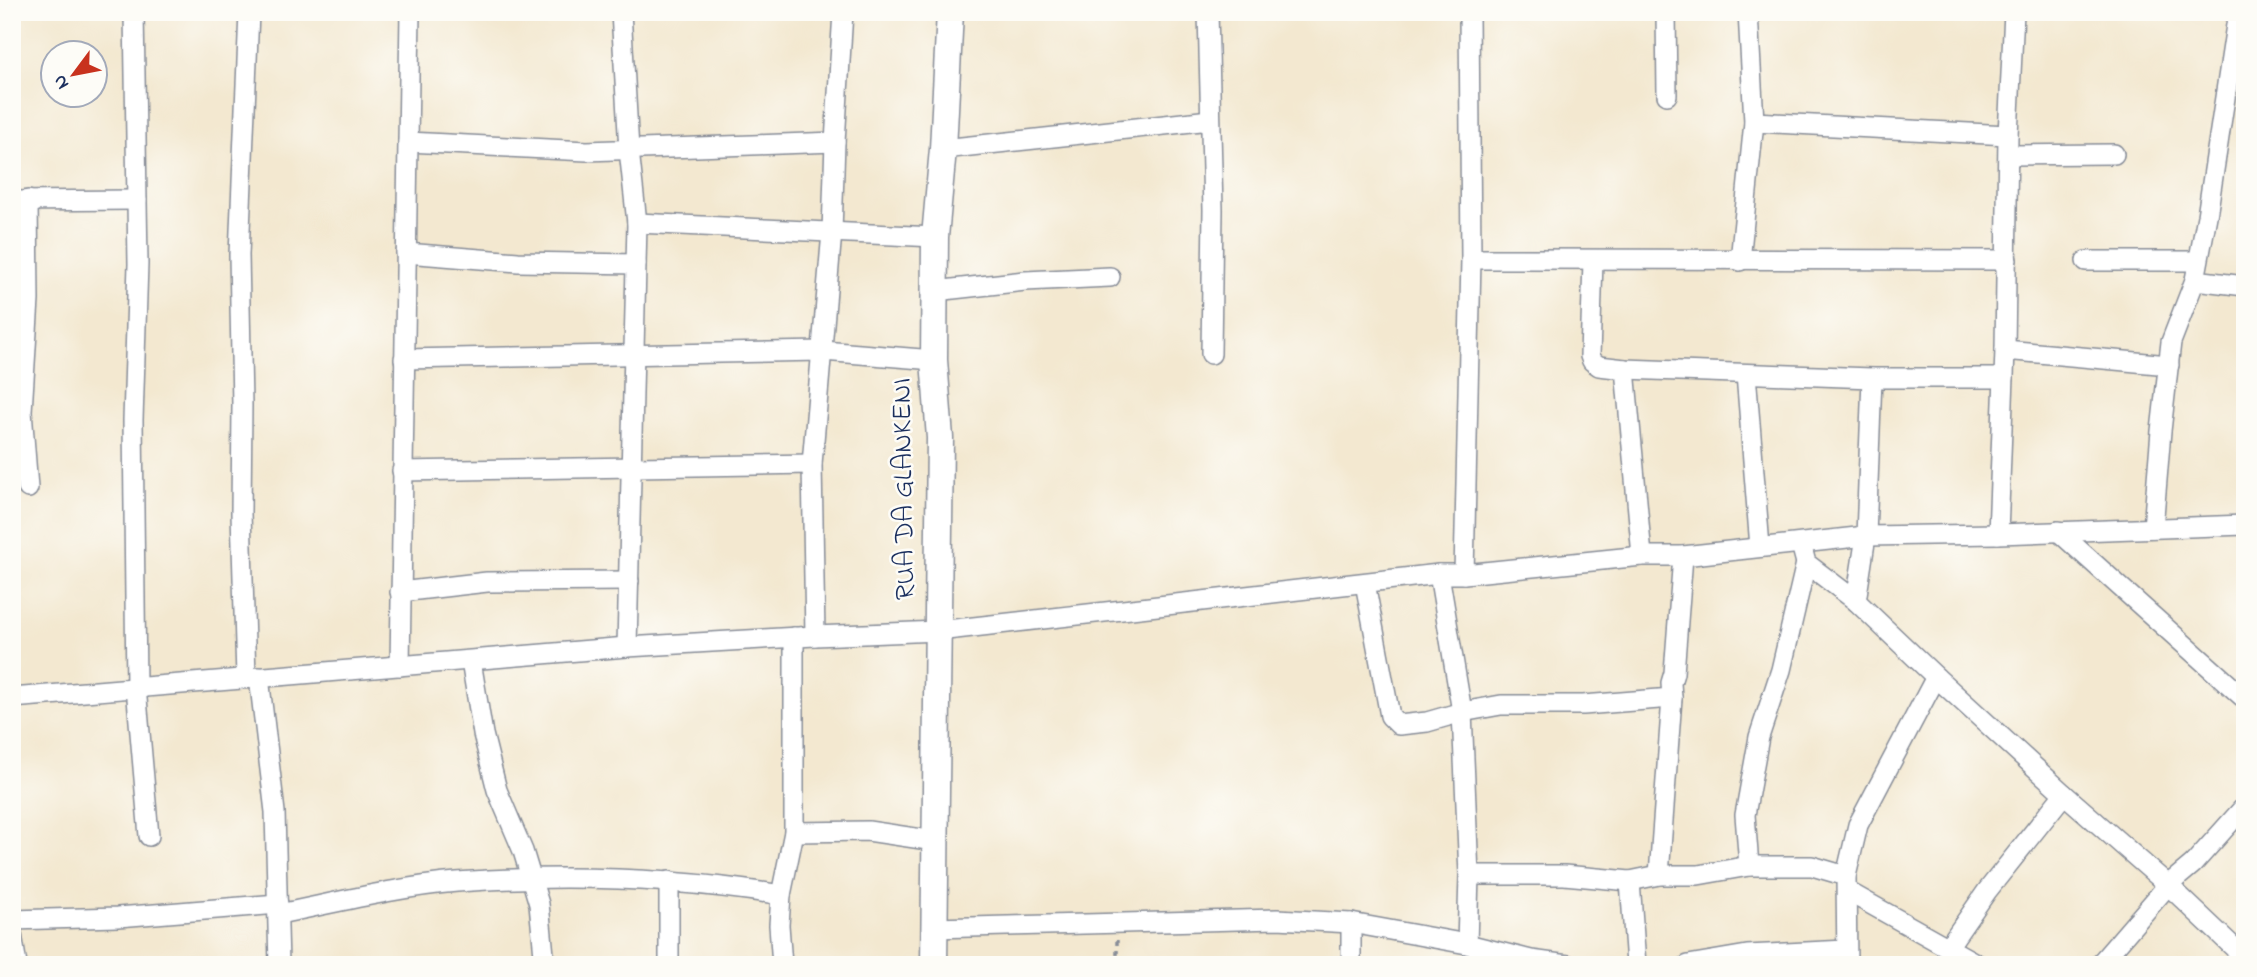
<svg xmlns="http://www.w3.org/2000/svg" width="2257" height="977" viewBox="0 0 2257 977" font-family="'Indie Flower',sans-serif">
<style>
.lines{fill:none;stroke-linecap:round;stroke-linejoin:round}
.street-casing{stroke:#878c97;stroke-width:22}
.secondary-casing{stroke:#878c97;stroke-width:29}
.path{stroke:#878c97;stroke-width:3.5;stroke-dasharray:5 5;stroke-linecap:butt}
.street{stroke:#fff;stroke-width:19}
.secondary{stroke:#fff;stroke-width:26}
.labels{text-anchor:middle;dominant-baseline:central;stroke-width:5;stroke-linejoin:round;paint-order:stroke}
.street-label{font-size:28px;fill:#1b2f5e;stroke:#fdfcf7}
</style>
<rect width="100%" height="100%" fill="#fdfcf7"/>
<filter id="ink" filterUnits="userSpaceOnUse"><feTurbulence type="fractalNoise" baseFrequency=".0143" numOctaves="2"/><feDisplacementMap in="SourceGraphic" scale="14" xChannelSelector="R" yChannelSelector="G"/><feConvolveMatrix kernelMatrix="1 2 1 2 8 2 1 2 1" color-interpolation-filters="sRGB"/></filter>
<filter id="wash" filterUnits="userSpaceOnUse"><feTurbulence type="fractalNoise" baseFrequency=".00686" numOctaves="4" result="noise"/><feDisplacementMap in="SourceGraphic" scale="28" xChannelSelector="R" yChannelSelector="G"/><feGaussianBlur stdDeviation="1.57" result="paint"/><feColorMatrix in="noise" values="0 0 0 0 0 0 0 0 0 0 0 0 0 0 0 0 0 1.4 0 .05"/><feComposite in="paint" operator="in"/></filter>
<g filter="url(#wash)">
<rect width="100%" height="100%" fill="#f3e8d0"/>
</g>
<g filter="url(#ink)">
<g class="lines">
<!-- street casing -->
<g class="street-casing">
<g id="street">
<path d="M134,12L138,264L133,420L136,687L149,836"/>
<path d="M621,12L629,150L637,223L627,647"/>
<path d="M1208,12L1213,210L1211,354"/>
<path d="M1666,12L1667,95"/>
<path d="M1754,122L2008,135"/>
<path d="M408,142L587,151L835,142"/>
<path d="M943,149L1210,120"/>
<path d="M2009,155L2114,154"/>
<path d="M28,200L29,300L22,411L28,488"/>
<path d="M12,201L137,200"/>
<path d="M637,223L935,237"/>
<path d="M406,253L518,262L636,264"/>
<path d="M1471,259L2007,260"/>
<path d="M1593,261L1590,356L1592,361L1599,366L1625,369L1872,378H2004"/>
<path d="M1740,261L1754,122L1748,12"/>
<path d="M2086,261H2198"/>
<path d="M2195,280L2245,286"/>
<path d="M935,291L1025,281L1110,277"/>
<path d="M2005,350L2169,365"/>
<path d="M404,359L823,351L934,360"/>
<path d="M1625,369L1642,556"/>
<path d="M1746,374L1760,547"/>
<path d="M402,471L812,464"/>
<path d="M2153,528L2161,431L2171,342L2195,280L2207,216L2238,12"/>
<path d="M2058,531L2245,699"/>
<path d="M1998,534L2005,350L2008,135L2014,12"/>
<path d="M1801,544L1806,563L1856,601L1936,677L2064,794L2168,885L2245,958"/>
<path d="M1439,574L1462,712L1469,875L1467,944"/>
<path d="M1464,574L1471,259L1469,12"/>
<path d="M1365,583L1390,716L1399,725L1427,722L1462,712L1501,705H1583L1672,698"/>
<path d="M400,592L487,582L629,581"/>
<path d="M1856,601L1866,536L1872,378"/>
<path d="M815,636L812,464L832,232L835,142L843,12"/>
<path d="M471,661L483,734L497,790L523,851L539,904L545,965"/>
<path d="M400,666L410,12"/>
<path d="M246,677L241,513L242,405L239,255L249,12"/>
<path d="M259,677L275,812L279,965"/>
<path d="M12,698L627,647L815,636L938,631L1439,574H1464L1642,556H1683L1866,536L1998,534L2245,525"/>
<path d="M794,832L868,831L935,841"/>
<path d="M1749,866L1745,815L1759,737L1781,670L1806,563"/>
<path d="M1469,875H1564L1630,881L1659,875H1698L1749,866H1812L1846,876"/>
<path d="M1659,875L1672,698L1671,683L1674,673L1683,556"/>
<path d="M669,881V965"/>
<path d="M1630,881L1636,965"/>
<path d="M1847,891L1979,965"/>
<path d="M279,914C338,902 398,887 457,882C564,874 676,878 781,895"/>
<path d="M12,920L118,917L278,904"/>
<path d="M1351,923V965"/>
<path d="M934,928L1277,919L1351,923L1467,944L1531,960L1568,965"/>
<path d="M12,934L17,965"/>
<path d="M1948,947L1987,891L2064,794"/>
<path d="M782,965L779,925L781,895L794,832V637"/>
<path d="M1688,965L1747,955L1846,950"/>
<path d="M1847,965L1846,876L1858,825L1936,677"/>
<path d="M2099,965L2168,885L2193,864L2245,806"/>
</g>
</g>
<!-- secondary casing -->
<g class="secondary-casing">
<path id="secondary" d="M934,965L940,438L934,360L935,237L943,149L950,12"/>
</g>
<!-- path -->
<path class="path" d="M1117,965V939"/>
<!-- street -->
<use href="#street" class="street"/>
<!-- secondary -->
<use href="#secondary" class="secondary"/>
</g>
</g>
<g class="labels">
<!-- street labels -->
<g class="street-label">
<text transform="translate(905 489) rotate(-91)">RUA DA GLANKENI</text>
</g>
</g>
<!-- margin -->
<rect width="2257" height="977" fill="none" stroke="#fdfcf7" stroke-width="42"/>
<!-- north arrow -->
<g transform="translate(74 74) rotate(238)"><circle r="33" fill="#fdfcf7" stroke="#a3aaba" stroke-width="2"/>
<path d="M0-5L12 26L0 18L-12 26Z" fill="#c8321e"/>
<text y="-10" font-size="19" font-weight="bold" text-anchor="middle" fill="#1b2f5e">N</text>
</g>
</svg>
